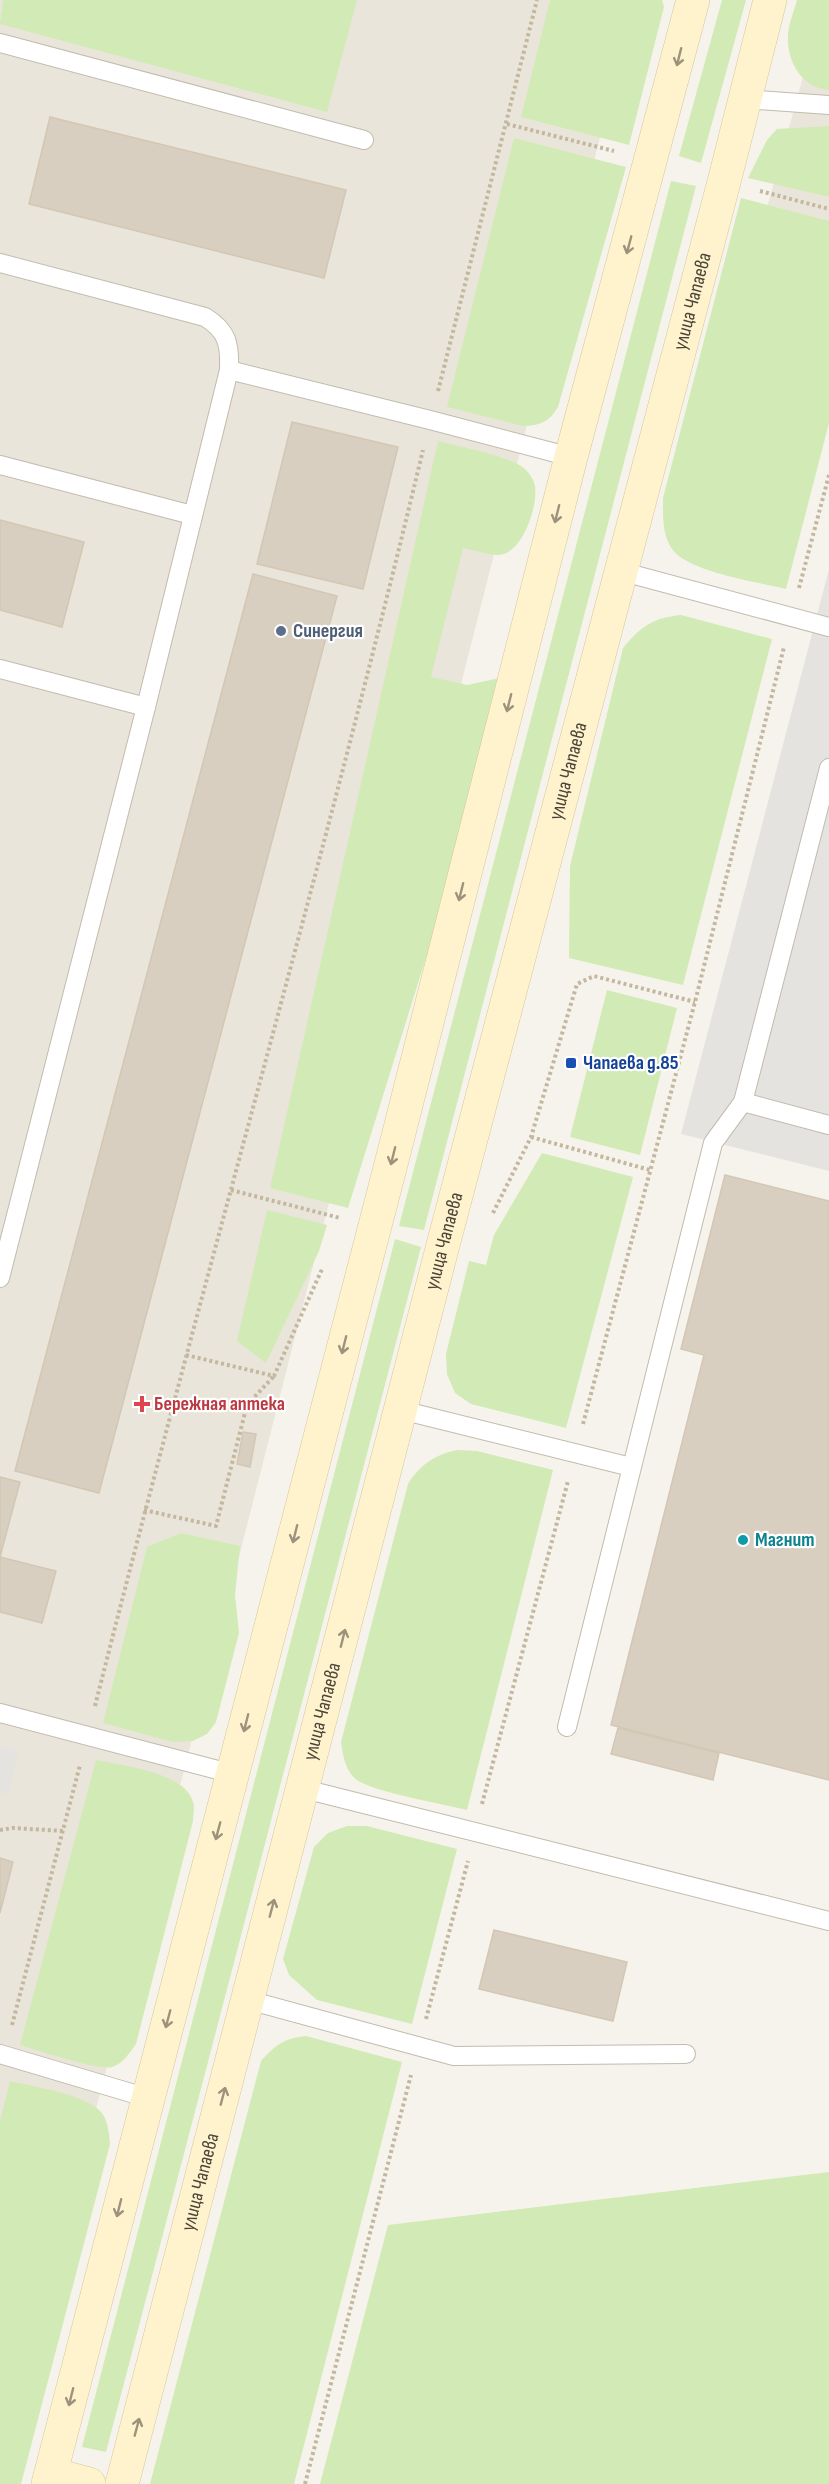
<svg xmlns="http://www.w3.org/2000/svg" width="829" height="2484" viewBox="0 0 829 2484" font-family="'Sofia Sans Condensed',sans-serif">
<style>
.residential{fill:#eae5da}
.green{fill:#d2eab5}
.parking{fill:#e5e3e0}
.building{fill:#d8cfc1;stroke:#d3c7b4;stroke-width:1.5}
.lines{fill:none;stroke-linecap:round;stroke-linejoin:round}
.lane-casing{stroke:#c2bbae;stroke-width:20}
.secondary-casing{stroke:#d6c79b;stroke-width:34}
.path{stroke:#c4b79f;stroke-width:4;stroke-dasharray:3 3;stroke-linecap:butt}
.lane{stroke:#fff;stroke-width:18}
.secondary{stroke:#fff3cd;stroke-width:33}
.oneway{stroke:#9c937c}
.service-dot{fill:#5c6f8a;stroke:#fff;stroke-width:2}
.transit-dot{fill:#1a4fb4;stroke:#fff;stroke-width:2}
.health-dot{fill:#e0444e;stroke:#fff;stroke-width:2}
.culture-dot{fill:#0f9aa8;stroke:#fff;stroke-width:2}
.labels{text-anchor:middle;dominant-baseline:central;stroke-width:4.5;stroke-linejoin:round;paint-order:stroke}
.street-label{font-size:20px;fill:#4b4439;stroke:#fff}
.service-label{font-size:20px;font-weight:bold;fill:#4e5e75;stroke:#fff;text-anchor:start}
.transit-label{font-size:20px;font-weight:bold;fill:#164399;stroke:#fff;text-anchor:start}
.health-label{font-size:20px;font-weight:bold;fill:#be3a42;stroke:#fff;text-anchor:start}
.culture-label{font-size:20px;font-weight:bold;fill:#0d838f;stroke:#fff;text-anchor:start}
</style>
<rect width="100%" height="100%" fill="#f6f3ec"/>
<!-- residential -->
<g class="residential">
<path d="M0,0H635L224,1616L0,2479Z"/>
<path d="M824,0H829V258L761,230Z"/>
</g>
<!-- green -->
<g class="green">
<path d="M3,0H357L327,112L0,24Z"/>
<path d="M550,0H662L664,7L629,145L521,117Z"/>
<path d="M722,0H746L701,163L679,156Z"/>
<path d="M797,0H829V90C803,88 787,63 788,37C788,25 794,11 797,0Z"/>
<path d="M829,126V197L748,178L767,140L777,129Z"/>
<path d="M514,138L626,167L558,407C550,421 540,426 523,426L447,407Z"/>
<path d="M671,181L696,186L424,1230L399,1226Z"/>
<path d="M741,198L829,221V423L786,589C758,582 688,572 672,549C662,535 663,514 663,498Z"/>
<path d="M438,441C460,447 512,456 526,470C530,474 534,481 535,486C538,506 523,553 499,555C488,555 474,550 463,548L431,677L467,685L514,675L348,1208L270,1188Z"/>
<path d="M681,615L772,639L683,985L569,958L570,866L623,648C641,626 653,618 681,615Z"/>
<path d="M607,990L677,1008L640,1155L570,1137Z"/>
<path d="M542,1153L633,1177L566,1428L471,1404L455,1393L447,1374L446,1354L469,1261L486,1265L494,1235Z"/>
<path d="M267,1210L327,1225L319,1251L266,1363L237,1341Z"/>
<path d="M395,1239L421,1247L106,2452L82,2447Z"/>
<path d="M457,1450L477,1451L553,1470L467,1810C443,1804 374,1792 357,1780C345,1771 343,1755 341,1742L408,1484C420,1465 434,1455 457,1450Z"/>
<path d="M181,1533L240,1546L235,1595L239,1633L216,1722L207,1734L193,1741L173,1742L103,1723L147,1547Z"/>
<path d="M96,1760C123,1766 185,1772 193,1802C195,1807 193,1816 193,1821L136,2044C130,2052 123,2064 112,2067C99,2071 37,2050 20,2045Z"/>
<path d="M347,1826H367L457,1849L412,2024L317,2000L289,1975L283,1959L314,1847L328,1833Z"/>
<path d="M306,2036L402,2062L294,2484H150L261,2061C275,2045 285,2038 306,2036Z"/>
<path d="M10,2081C34,2087 85,2094 101,2112C108,2120 109,2133 110,2144L21,2484H0V2121Z"/>
<path d="M829,2172V2484H320L388,2225Z"/>
</g>
<!-- parking -->
<g class="parking">
<path d="M829,569V1171L681,1134Z"/>
<path d="M0,1746L19,1750L9,1794L0,1792Z"/>
</g>
<!-- building -->
<g class="building">
<path d="M50,117L346,190L324,278L29,204Z"/>
<path d="M292,422L398,447L363,589L257,564Z"/>
<path d="M0,520L84,542L62,627L0,610Z"/>
<path d="M253,574L337,596L99,1493L15,1471Z"/>
<path d="M725,1175L829,1201V1780L611,1725L704,1355L681,1349Z"/>
<path d="M243,1432L256,1434L250,1467L237,1464Z"/>
<path d="M0,1477L20,1482L0,1557L56,1571L42,1623L0,1612Z"/>
<path d="M618,1728L719,1753L713,1780L611,1754Z"/>
<path d="M0,1858L13,1862L0,1913Z"/>
<path d="M494,1930L627,1962L613,2021L479,1989Z"/>
</g>
<g class="lines">
<!-- lane casing -->
<g class="lane-casing">
<g id="lane">
<path d="M0,43L364,140"/>
<path d="M743,99L829,105"/>
<path d="M0,263L205,317C228,331 230,345 229,370"/>
<path d="M0,465L192,515"/>
<path d="M620,571L829,627"/>
<path d="M0,669L146,707"/>
<path d="M743,1102L829,1125"/>
<path d="M0,1278L146,707L229,370L430,420L571,457"/>
<path d="M401,1410L631,1467"/>
<path d="M0,1713L233,1774"/>
<path d="M567,1727L713,1143L743,1102L829,768"/>
<path d="M304,1789L829,1921"/>
<path d="M248,2000L454,2056L686,2054"/>
<path d="M0,2054L148,2098"/>
</g>
</g>
<!-- secondary casing -->
<g class="secondary-casing">
<g id="secondary">
<path d="M51,2474L89,2484"/>
<path d="M48,2484L390,1168L571,457L693,0"/>
<path id="s1" d="M122,2484L443,1245L724,182L770,0"/>
</g>
</g>
<!-- path -->
<g class="path">
<path d="M507,124L614,151"/>
<path d="M760,191L829,209"/>
<path d="M438,391L537,0"/>
<path d="M799,588L829,475"/>
<path d="M531,1137L650,1170"/>
<path d="M231,1190L340,1218"/>
<path d="M493,1213L531,1137L577,984L594,976L695,1002"/>
<path d="M186,1355L274,1376L323,1267"/>
<path d="M583,1424L695,1002L784,647"/>
<path d="M144,1510L216,1526L247,1405L274,1376"/>
<path d="M95,1706C201,1286 322,871 423,450"/>
<path d="M482,1804L568,1481"/>
<path d="M0,1830L13,1828L64,1831"/>
<path d="M426,2019L468,1861"/>
<path d="M12,2025L80,1765"/>
<path d="M305,2484L411,2075"/>
</g>
<!-- lane -->
<use href="#lane" class="lane"/>
<!-- secondary -->
<use href="#secondary" class="secondary"/>
</g>
<!-- one-way arrows -->
<defs><path id="oneway-shaft" d="M-6 0H5M1.5-3L5.5 0L1.5 3" fill="none" stroke-width="1.6" stroke-linecap="round" stroke-linejoin="round" transform="scale(1.5)"/></defs>
<g class="oneway">
<use href="#oneway-shaft" transform="translate(679 57) rotate(104)"/>
<use href="#oneway-shaft" transform="translate(629 245) rotate(105)"/>
<use href="#oneway-shaft" transform="translate(557 514) rotate(104)"/>
<use href="#oneway-shaft" transform="translate(509 703) rotate(104)"/>
<use href="#oneway-shaft" transform="translate(461 892) rotate(104)"/>
<use href="#oneway-shaft" transform="translate(393 1156) rotate(104)"/>
<use href="#oneway-shaft" transform="translate(344 1345) rotate(104)"/>
<use href="#oneway-shaft" transform="translate(295 1534) rotate(104)"/>
<use href="#oneway-shaft" transform="translate(343 1638) rotate(-76)"/>
<use href="#oneway-shaft" transform="translate(246 1723) rotate(104)"/>
<use href="#oneway-shaft" transform="translate(218 1831) rotate(105)"/>
<use href="#oneway-shaft" transform="translate(272 1908) rotate(-75)"/>
<use href="#oneway-shaft" transform="translate(168 2019) rotate(105)"/>
<use href="#oneway-shaft" transform="translate(223 2096) rotate(-75)"/>
<use href="#oneway-shaft" transform="translate(119 2208) rotate(104)"/>
<use href="#oneway-shaft" transform="translate(71 2397) rotate(104)"/>
<use href="#oneway-shaft" transform="translate(137 2427) rotate(-75)"/>
</g>
<!-- markers -->
<circle class="service-dot" cx="281" cy="631" r="6"/>
<rect class="transit-dot" x="565" y="1057" width="12" height="12" rx="3"/>
<path class="health-dot" d="M139 1395h6v6h6v6h-6v6h-6v-6h-6v-6h6z"/>
<circle class="culture-dot" cx="743" cy="1540" r="6"/>
<g class="labels">
<!-- street labels -->
<g class="street-label">
<text stroke="none"><textPath href="#s1" startOffset="2256">улица Чапаева</textPath></text>
<text stroke="none"><textPath href="#s1" startOffset="1770">улица Чапаева</textPath></text>
<text stroke="none"><textPath href="#s1" startOffset="1284">улица Чапаева</textPath></text>
<text stroke="none"><textPath href="#s1" startOffset="798">улица Чапаева</textPath></text>
<text stroke="none"><textPath href="#s1" startOffset="312">улица Чапаева</textPath></text>
</g>
<!-- service labels -->
<g class="service-label">
<text x="293" y="631">Синергия</text>
</g>
<!-- transit labels -->
<g class="transit-label">
<text x="583" y="1063">Чапаева д.85</text>
</g>
<!-- health labels -->
<g class="health-label">
<text x="154" y="1404">Бережная аптека</text>
</g>
<!-- culture labels -->
<g class="culture-label">
<text x="755" y="1540">Магнит</text>
</g>
</g>
</svg>
